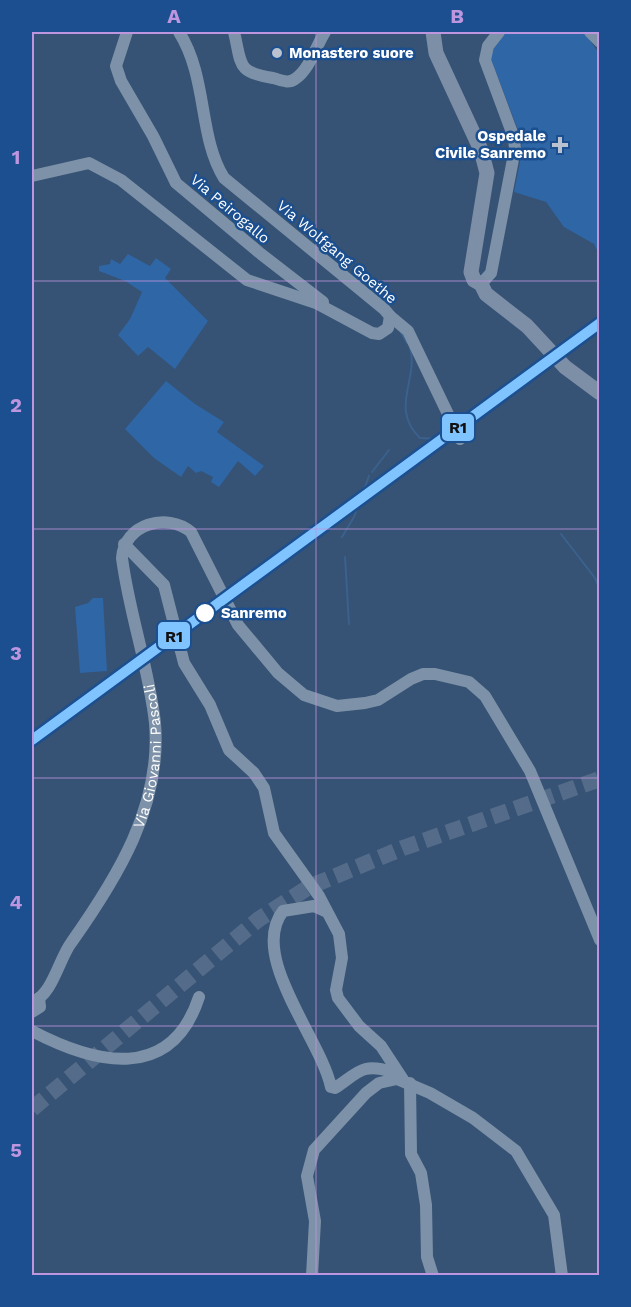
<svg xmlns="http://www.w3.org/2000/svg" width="631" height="1307" viewBox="0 0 631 1307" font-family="'Work Sans',sans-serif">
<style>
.green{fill:#2f66a5}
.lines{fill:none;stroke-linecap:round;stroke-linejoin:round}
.stream{stroke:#3b618d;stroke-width:2}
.highway-tunnel{stroke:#546c89;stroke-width:16;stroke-dasharray:16 8;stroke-linecap:butt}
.minor{stroke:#7d92a8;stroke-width:12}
.major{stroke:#7d8ea7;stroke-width:15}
.rail-1-casing{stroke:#1b4f8f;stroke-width:15}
.rail-1{stroke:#80c4ff;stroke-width:10}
.grid{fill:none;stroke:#bd96df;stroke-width:1.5;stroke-opacity:0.55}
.poi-dot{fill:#b9c2ce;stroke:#1b4f8f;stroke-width:2}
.stop-dot{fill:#fff;stroke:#1b4f8f;stroke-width:2}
.labels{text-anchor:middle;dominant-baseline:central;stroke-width:5;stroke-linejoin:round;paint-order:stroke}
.poi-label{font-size:15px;font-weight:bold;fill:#fff;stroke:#1b4f8f;text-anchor:start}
.street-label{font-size:15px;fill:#fff;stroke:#1b4f8f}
.stop-label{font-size:15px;font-weight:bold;fill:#fff;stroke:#1b4f8f;text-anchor:start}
.line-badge{stroke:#1b4f8f;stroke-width:2}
.pale-badge-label{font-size:16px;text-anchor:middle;font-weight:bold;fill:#111}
.neatline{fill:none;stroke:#bd96df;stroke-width:2}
.grid-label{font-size:20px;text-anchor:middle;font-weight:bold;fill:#bd96df}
</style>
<rect width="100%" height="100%" fill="#365274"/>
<!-- green -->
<g class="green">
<path d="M506,32H584L599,53V254L594,244L564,227L546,202L514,192L522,152L521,138L491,59L492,51Z"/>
<path d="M128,254L150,266L156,258L171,269L165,278L208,321L175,369L148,347L138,356L118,335L130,319L142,292L125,281L99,271V266L110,264L111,259L120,264Z"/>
<path d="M166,381L195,404L224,422L217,432L264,466L255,476L238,461L219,487L211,482L213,477L201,471L196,473L188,466L181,477L154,458L125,429Z"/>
<path d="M93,598H103L107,671L80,673L75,607L88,603Z"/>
</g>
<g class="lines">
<!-- stream -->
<g class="stream">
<path d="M401,333L407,343"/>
<path d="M410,348C419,379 389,408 420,438L439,439L451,436"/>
<path d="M372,472L389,450"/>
<path d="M561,534L595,578L600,590"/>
<path d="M342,537L354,517L369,476"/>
<path d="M345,557L349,624"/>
</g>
<!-- highway-tunnel -->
<path class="highway-tunnel" d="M32,1109L259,919L309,887L403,848L600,779"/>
<!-- minor -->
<g class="minor">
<path d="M127,32L116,66L121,81L153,136L176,183L261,254L323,302"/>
<path d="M234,32C242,65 236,72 273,78C281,80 288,84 295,79C310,69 316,46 325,32"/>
<path d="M590,32L600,42"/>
<path d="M32,176L89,163L121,180L247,280L316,303L372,333L379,334L388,328L390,316L384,309L224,178C198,136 208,78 179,32"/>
<path d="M481,284L491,273L515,149L514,138L485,60L488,46L499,32"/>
<path d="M390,316L408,331L460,439"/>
<path d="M124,544L164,585L184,663L210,705L229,750L254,773L264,788L274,833L319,896L339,934L342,958L336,990L338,998L359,1026L381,1046L404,1081"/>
<path d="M325,911L314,906L283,911C248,956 321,1039 331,1087L335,1088C358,1073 362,1062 392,1072L397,1079"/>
<path id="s1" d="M32,1002C52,996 59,959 71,943C117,878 162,806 155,723C149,668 129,613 122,558C124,524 167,512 191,532L238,625L278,673L304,695L337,706L365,703L378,700L411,679L423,674H435L469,682L485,696L530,771L600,940"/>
<path d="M32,1012L40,1007L39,998"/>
<path d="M32,1031C95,1064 171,1083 199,997"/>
<path d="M410,1083L411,1154L421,1173L426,1205L427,1257L433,1276"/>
<path d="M312,1276L315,1221L307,1176L314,1150L366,1093L379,1083L397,1079L430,1093L473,1118L516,1151L554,1215L562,1276"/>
</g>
<!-- major -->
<path class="major" d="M433,32L436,53L481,150L487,173L471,272L474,280L481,284L486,294L527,326L565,367L600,393"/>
<!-- rail-1 casing -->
<g class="rail-1-casing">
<path id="rail-1" d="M32,740L600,323"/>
</g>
<!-- rail-1 -->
<use href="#rail-1" class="rail-1"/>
</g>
<!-- grid -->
<path class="grid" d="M316,32V1276M32,281H600M32,529H600M32,778H600M32,1026H600"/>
<!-- markers -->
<g class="poi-dot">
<circle cx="277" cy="53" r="6"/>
<path d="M557 136h6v6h6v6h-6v6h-6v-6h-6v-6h6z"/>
</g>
<circle class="stop-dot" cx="205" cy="613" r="10"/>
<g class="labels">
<!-- poi labels -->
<g class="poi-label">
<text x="289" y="53">Monastero suore</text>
<text x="546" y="136" text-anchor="end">Ospedale<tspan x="546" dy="17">Civile Sanremo</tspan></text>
</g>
<!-- street labels -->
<g class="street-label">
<text transform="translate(230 209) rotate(40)">Via Peirogallo</text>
<text transform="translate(337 252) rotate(40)">Via Wolfgang Goethe</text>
<text stroke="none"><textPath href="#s1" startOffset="279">Via Giovanni Pascoli</textPath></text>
</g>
<!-- stop labels -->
<g class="stop-label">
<text x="221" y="613">Sanremo</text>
</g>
</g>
<g class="line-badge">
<rect x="441" y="413" width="34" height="29" rx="6" fill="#80c4ff"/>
<rect x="157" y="621" width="34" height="29" rx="6" fill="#80c4ff"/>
</g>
<g class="pale-badge-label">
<text x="458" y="433">R1</text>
<text x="174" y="642">R1</text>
</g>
<!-- border -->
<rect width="631" height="1307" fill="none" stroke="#1b4f8f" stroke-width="66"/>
<rect x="33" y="33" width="565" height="1241" class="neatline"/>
<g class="grid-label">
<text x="174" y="23">A</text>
<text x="457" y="23">B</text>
<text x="16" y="164">1</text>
<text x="16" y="412">2</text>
<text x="16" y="660">3</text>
<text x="16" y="909">4</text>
<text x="16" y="1157">5</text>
</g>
</svg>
